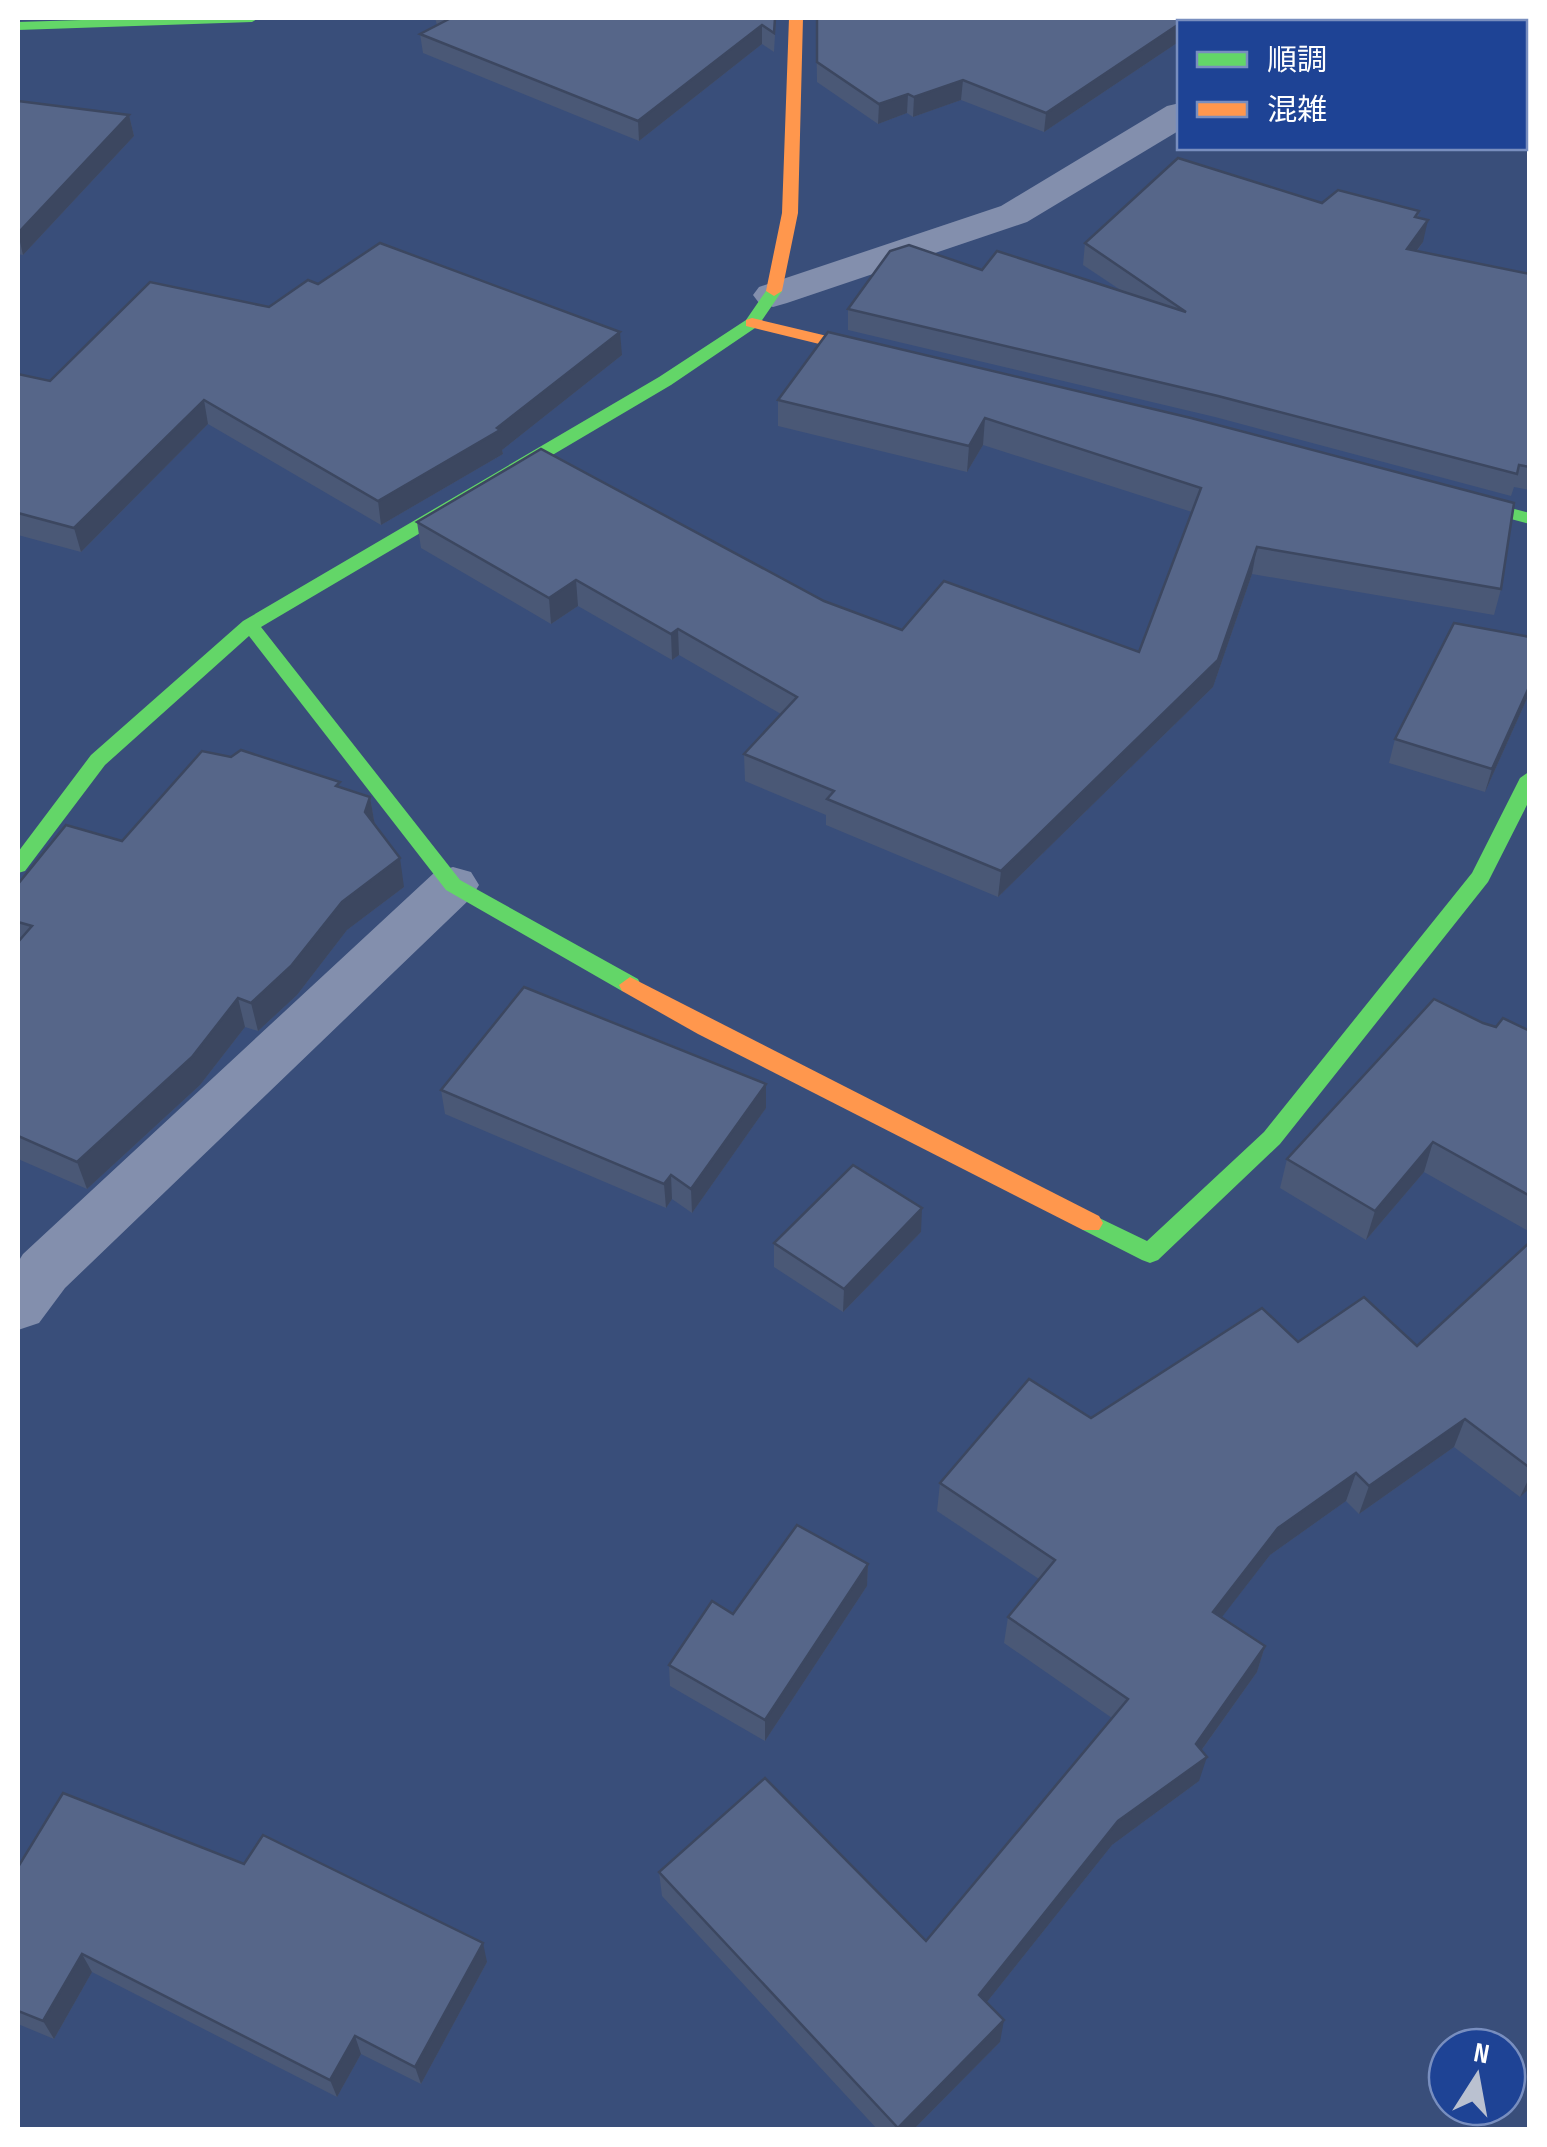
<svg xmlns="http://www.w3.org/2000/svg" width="1547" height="2147" viewBox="0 0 1547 2147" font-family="'Sofia Sans Condensed','Noto Sans JP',sans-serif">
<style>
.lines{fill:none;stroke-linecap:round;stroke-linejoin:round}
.street{fill:#838fad;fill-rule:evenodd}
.fast{fill:#63d668;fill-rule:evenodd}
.slow{fill:#ff974d;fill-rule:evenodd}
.wall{fill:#4a5876}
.shaded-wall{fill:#3c4760}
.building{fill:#566689;stroke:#3c4760;stroke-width:2.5}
</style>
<rect width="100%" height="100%" fill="#394e7a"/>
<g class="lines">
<!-- street -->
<g class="street">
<path d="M1180,103V130L1027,222L787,303L773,307L759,303L753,295L759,287L1001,206L1167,106Z"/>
<path d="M1524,103L1530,104V126L1524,125Z"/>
<path d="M453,867L471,872L479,885L471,898L65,1288L39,1323L18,1330V1262L23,1254L435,872Z"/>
</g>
<!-- fast -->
<g class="fast">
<path d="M145,18H259L252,22L18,30V22Z"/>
<path d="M774,286L782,291L758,326L671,385L261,627L460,880L638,979L641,985L638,991H622L446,890L249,636L105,765L25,871L18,873V852L91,755L243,621L659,377L746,320L768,288Z"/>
<path d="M1441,490L1530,513V524L1435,499V491Z"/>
<path d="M1530,771V799L1488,882L1280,1144L1158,1260L1150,1263L1142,1260L1083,1230L1079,1223L1083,1216L1091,1214L1147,1241L1264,1132L1472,873L1520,778Z"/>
</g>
<!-- slow -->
<g class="slow">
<path d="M789,18H803L798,213L782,291L774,296L766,291L782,213Z"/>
<path d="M752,318L903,354L905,358L897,363L746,326V320Z"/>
<path d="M630,977L1099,1216L1103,1223L1099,1230H1083L698,1034L622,991L619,985Z"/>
</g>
</g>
<!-- wall -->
<g class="wall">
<path d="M435,18H776L774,52L762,44L639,141L423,53L420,34L437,25Z"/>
<path d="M816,18H1214L1206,22H1180V41L1044,132L961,100L913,117L907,113L878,124L817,82Z"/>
<path d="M18,101L129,115L134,136L23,255L18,254Z"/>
<path d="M1322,203L1419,211L1418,218L1423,242L1417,251L1530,274V490L1514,487L1511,496L1215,417L848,330V309L982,270L1122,291L1083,265L1085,243Z"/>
<path d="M318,284L622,355L502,450L503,454L381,525L208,424L81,552L18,535V374L50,381L269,307Z"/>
<path d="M828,332L1501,589L1494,615L1252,574L1213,687L998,897L826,825V815L745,781L744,754L781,714L679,655L672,660L578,606L551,624L421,548L417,522L824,601L902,630L1139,652L1192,512L983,445L967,472L778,426V400Z"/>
<path d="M1530,692L1485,792L1389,763L1395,739Z"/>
<path d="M341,787L370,797L375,826L404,887L347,930L297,995L258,1031L245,1027L200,1085L87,1189L18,1159V884L122,841Z"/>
<path d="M1483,1023L1496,1027L1530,1031V1232L1424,1172L1366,1240L1280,1188L1287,1159Z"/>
<path d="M441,1090L766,1108L692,1213L672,1199L666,1208L445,1114Z"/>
<path d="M921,1232L843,1312L774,1267V1243Z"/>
<path d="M1530,1242V1488L1520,1497L1454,1447L1359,1514L1346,1501L1270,1555L1221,1618L1265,1646L1257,1672L1201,1751L1199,1781L1112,1845L987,2002L1000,2042L913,2130H878L662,1896L659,1872L926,1941L1112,1718L1004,1643L1008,1617L1039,1579L937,1511L940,1483L1091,1418L1298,1342L1417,1346Z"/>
<path d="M868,1564L867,1586L765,1741L670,1686L669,1665L733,1614Z"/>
<path d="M18,1867L487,1962L421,2084L361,2054L337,2097L92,1972L54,2039L18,2024Z"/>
</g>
<!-- shaded-wall -->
<g class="shaded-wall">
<path d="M1188,18H1214L1206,22H1180Z"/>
<path d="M1180,23V41L1044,132L1046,113Z"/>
<path d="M762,25V44L639,141L638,121Z"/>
<path d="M963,80L961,100L913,117L914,97Z"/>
<path d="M908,94L907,113L878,124L879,104Z"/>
<path d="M129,115L134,136L23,255L18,233Z"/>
<path d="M1428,220L1423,242L1402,270L1407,249Z"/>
<path d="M620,332L622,355L502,450L503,454L381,525L378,501L497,428Z"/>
<path d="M204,400L208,424L81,552L74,528Z"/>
<path d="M985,418L983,445L967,472L969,446Z"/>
<path d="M1257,547L1252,574L1213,687L998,897L1001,871Z"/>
<path d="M576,580L578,606L551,624L549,598Z"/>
<path d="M678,629L679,655L672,660L671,634Z"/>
<path d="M1530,685V692L1485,792L1492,769Z"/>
<path d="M370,797L375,826L365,812Z"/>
<path d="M400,858L404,887L347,930L297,995L258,1031L251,1003L342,902Z"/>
<path d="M238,998L245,1027L200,1085L87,1189L77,1162Z"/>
<path d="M766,1084V1108L692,1213L691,1189Z"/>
<path d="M1433,1142L1424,1172L1366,1240L1375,1211Z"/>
<path d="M671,1175L672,1199L666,1208L664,1184Z"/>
<path d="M922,1208L921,1232L843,1312L844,1289Z"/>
<path d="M1465,1419L1454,1447L1359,1514L1369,1486Z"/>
<path d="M1356,1473L1346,1501L1270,1555L1205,1639L1213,1612L1278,1528Z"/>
<path d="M1530,1476V1488L1520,1497Z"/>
<path d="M868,1564L867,1586L765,1741V1720Z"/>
<path d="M1265,1646L1257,1672L1188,1769L1196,1744Z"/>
<path d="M1207,1757L1199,1781L1112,1845L975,2017L979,1995L1118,1821Z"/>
<path d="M483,1943L487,1962L421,2084L415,2067Z"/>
<path d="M82,1954L92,1972L54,2039L43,2021Z"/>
<path d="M1004,2020L1000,2042L913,2130H897Z"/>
<path d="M355,2036L361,2054L337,2097L330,2080Z"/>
</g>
<!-- building -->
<g class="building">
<path d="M451,18H775L774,33L762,25L638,121L420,34Z"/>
<path d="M817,18H1188L1046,113L963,80L914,97L908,94L879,104L817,62Z"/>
<path d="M18,101L129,115L18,233Z"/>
<path d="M1178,158L1322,203L1338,190L1419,211L1415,217L1428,220L1407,249L1530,274V467L1519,465L1517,474L1218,396L848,309L890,251L909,245L982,270L997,251L1186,312L1085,243Z"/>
<path d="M380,243L620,332L497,428L500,430L378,501L204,400L74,528L18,513V374L50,381L150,282L269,307L308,280L318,284Z"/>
<path d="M828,332L1191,418L1514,503L1501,589L1257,547L1218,660L1001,871L827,799L834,791L744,754L797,697L678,629L671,634L576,580L549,598L417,522L541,449L824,601L902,630L944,581L1139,652L1201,488L985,418L969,446L778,400Z"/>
<path d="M1454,623L1530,637V685L1492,769L1395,739Z"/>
<path d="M241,750L340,782L336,786L370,797L365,812L400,858L342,902L291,966L251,1003L238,998L192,1057L77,1162L18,1136V942L32,926L18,922V884L66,825L122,841L202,751L231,757Z"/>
<path d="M524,987L766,1084L691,1189L671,1175L664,1184L441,1090Z"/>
<path d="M1434,999L1483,1023L1496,1027L1503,1018L1530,1031V1196L1433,1142L1375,1211L1287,1159Z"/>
<path d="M853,1165L922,1208L844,1289L774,1243Z"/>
<path d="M1530,1242V1468L1465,1419L1369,1486L1356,1473L1278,1528L1213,1612L1265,1646L1196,1744L1207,1757L1118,1821L979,1995L1004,2020L898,2128L659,1872L765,1778L926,1941L1128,1699L1008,1617L1055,1560L940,1483L1029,1379L1091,1418L1262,1308L1298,1342L1364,1297L1417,1346Z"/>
<path d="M797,1525L868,1564L765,1720L669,1665L712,1601L733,1614Z"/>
<path d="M63,1793L244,1864L263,1835L483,1943L415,2067L355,2036L330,2080L82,1954L43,2021L18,2011V1867Z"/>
</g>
<!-- border -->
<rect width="1547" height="2147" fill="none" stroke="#ffffff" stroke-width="40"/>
<!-- legend -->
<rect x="1177" y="20" width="350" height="130" fill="#1e4395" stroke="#788ebf" stroke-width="2.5"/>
<rect x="1197" y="52" width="50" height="15" fill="#63d668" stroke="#788ebf" stroke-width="2.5"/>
<text x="1267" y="70" font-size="30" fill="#ffffff">順調</text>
<rect x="1197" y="102" width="50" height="15" fill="#ff974d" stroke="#788ebf" stroke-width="2.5"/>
<text x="1267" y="120" font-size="30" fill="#ffffff">混雑</text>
<!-- north arrow -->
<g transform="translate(1477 2077) rotate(11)"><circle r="48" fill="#1e4395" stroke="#788ebf" stroke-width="2.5"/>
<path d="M0-8L18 38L0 25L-18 38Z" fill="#bac1d0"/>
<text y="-15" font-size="28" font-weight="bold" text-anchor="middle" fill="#ffffff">N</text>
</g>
</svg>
